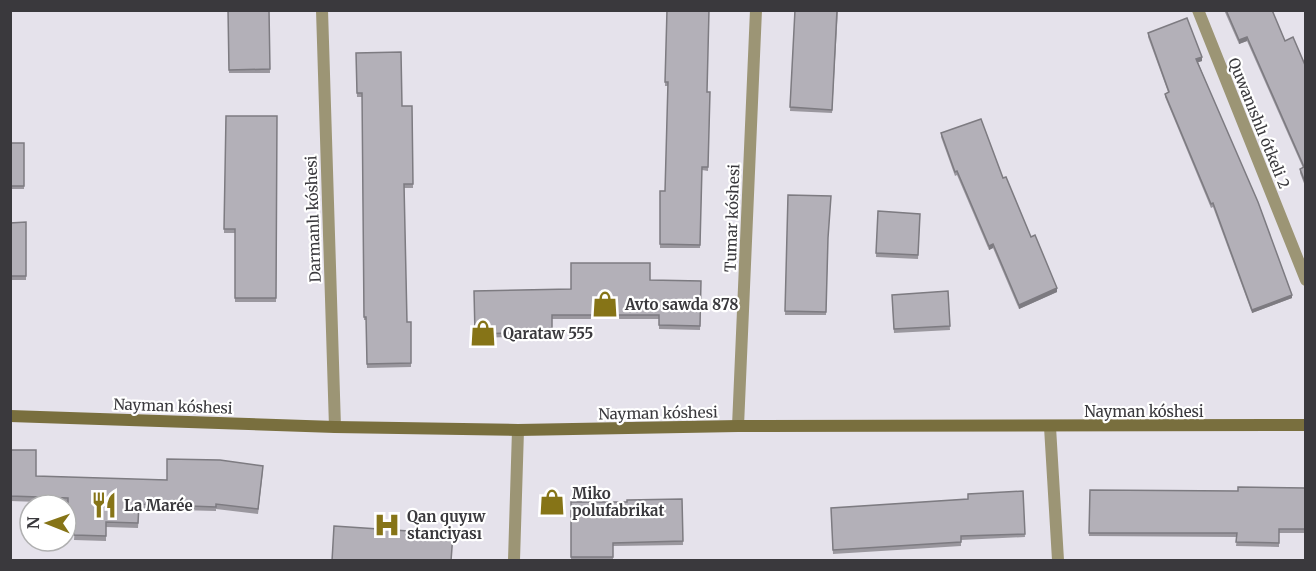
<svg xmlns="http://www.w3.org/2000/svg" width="1316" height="571" viewBox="0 0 1316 571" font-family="Merriweather,serif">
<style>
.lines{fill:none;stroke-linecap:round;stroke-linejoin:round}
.street{stroke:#9c9575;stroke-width:12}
.secondary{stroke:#796f3e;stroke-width:12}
.wall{fill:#9a979e}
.shaded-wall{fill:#7d7b81}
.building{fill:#b3b0b8;stroke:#7d7b81;stroke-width:1.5}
.labels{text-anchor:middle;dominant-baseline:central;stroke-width:4.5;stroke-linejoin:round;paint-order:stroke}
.street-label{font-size:15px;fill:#3a393d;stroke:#fff}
.poi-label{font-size:15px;font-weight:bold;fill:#3a393d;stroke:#fff;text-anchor:start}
</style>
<rect width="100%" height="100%" fill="#e5e2eb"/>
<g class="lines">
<!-- street -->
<g class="street">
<path d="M322,10L335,427"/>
<path d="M1198,10L1306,280"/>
<path d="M738,426L756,10"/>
<path d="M1050,427L1058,560"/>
<path d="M514,560L518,430"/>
</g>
<!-- secondary -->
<path class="secondary" d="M10,416L335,427L518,430L738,426L1306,425"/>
</g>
<!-- wall -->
<g class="wall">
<path d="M228,10H269L270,73H229Z"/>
<path d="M667,10L707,92H710L708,171L702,170L700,248H660V191H665L668,86H665Z"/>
<path d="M795,10H838L832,113L790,111Z"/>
<path d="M1224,10H1272L1285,41L1305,65V186L1300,173V169L1303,168L1247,41L1239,44Z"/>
<path d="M1148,33L1202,61L1198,62L1292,298L1252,313L1213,207L1211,208L1165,97V94L1168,92L1148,37Z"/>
<path d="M356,53L402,106H412L413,188H404L407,322H411V367L367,368L366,320H364L362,97H357Z"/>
<path d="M226,116H277L276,302H235V233H224Z"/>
<path d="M941,133L1003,178L1057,292L1019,309L993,248L989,250L957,175L955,176L941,137Z"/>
<rect x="10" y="143" width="14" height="46"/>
<path d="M788,195L828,241L826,315H785Z"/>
<path d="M878,211L920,214L918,259L876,257Z"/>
<path d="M26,222V280H10V223Z"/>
<path d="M650,280L701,281L700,330L659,329V319H552V336L475,338L474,291L571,289Z"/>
<path d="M948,291L950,330L894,333L892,295Z"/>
<path d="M10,450L36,476L167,480L263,471L258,514L216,509V511L139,509L138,528L106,527V541L74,540L75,527H68V503L10,501Z"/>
<path d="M1305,488V533H1279V547L1236,546L1237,537L1089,536L1090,490L1238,491Z"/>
<path d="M1023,491L1025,537L961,540V546L833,554L831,508L968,499Z"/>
<path d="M682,499L683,545L613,546V561H571V502H627Z"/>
</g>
<!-- shaded-wall -->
<g class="shaded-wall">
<path d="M1247,37V41L1239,44V40Z"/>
<path d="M1202,57V61L1196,63V59Z"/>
<path d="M993,244V248L989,250V246Z"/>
<path d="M1057,288V292L1019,309V305Z"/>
<path d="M1292,295V298L1252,313V310Z"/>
</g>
<!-- building -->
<g class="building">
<path d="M228,10H269L270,69L229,70Z"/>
<path d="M667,10H709L707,92H710L708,167H702L700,245L660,244V191H665L668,82H665Z"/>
<path d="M795,10H837L832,110L790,107Z"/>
<path d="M1226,10H1272L1285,41L1293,37L1305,65V182L1300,169L1304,167L1247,37L1239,40Z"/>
<path d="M1187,18L1202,57L1196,59L1258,202L1292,295L1252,310L1213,203L1211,204L1165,94L1169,92L1148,33Z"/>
<path d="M401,52L402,106H412L413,184H404L407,322H411V363L367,364L366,317H364L362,93H357L356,53Z"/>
<path d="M226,116H277L276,298H235V229H224Z"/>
<path d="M981,119L1003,178L1006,177L1031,237L1035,235L1057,288L1019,305L993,244L989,246L957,171L955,172L941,133Z"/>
<rect x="10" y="143" width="14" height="43"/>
<path d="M788,195L831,196L828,238L826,312L785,311Z"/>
<path d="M878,211L920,214L918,255L876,253Z"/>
<path d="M26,222V276H10V223Z"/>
<path d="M571,263H650V280L701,281L700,326L659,325V315H552V332L475,334L474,291L571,289Z"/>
<path d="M948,291L950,326L894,329L892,295Z"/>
<path d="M10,450H36V476L167,480V459L220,460L263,466L258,509L216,504V507L139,504L138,523L106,522V536L74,535L75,522H68V498L10,496Z"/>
<path d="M1238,487L1305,488V529H1279V543L1236,542L1237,533H1089L1090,490L1238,491Z"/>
<path d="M1023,491L1025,534L961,536V542L833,550L831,508L968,499V494Z"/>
<path d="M682,499L683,541L613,543V557H571V502H627V500Z"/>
<path d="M334,526L453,534L451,561H332Z"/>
</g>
<!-- icons -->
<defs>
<g id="shop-bare" transform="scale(2.07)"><path d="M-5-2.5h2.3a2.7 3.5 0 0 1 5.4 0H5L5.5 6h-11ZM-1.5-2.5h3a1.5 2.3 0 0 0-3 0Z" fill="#867417" stroke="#fff" stroke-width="2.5" paint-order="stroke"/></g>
<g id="restaurant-bare" transform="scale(2.07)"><path d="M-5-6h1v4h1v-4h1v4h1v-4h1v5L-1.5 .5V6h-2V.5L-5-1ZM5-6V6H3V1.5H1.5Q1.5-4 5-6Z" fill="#867417" stroke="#fff" stroke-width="2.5" paint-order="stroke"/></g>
<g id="hospital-bare" transform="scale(2.07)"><path d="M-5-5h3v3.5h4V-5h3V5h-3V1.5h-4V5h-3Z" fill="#867417" stroke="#fff" stroke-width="2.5" paint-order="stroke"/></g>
</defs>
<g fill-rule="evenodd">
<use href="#shop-bare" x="605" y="304"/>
<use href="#shop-bare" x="483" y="333"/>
<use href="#shop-bare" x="552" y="502"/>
<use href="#restaurant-bare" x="104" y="505"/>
<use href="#hospital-bare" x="387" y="525"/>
</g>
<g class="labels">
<!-- street labels -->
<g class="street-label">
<text transform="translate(1259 123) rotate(68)">Quwanıshlı ótkeli 2</text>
<text transform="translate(732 218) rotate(-88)">Tumar kóshesi</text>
<text transform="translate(313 219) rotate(-92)">Darmanlı kóshesi</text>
<text transform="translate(173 406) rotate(2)">Nayman kóshesi</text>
<text x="1144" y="411">Nayman kóshesi</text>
<text transform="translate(658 413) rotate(-1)">Nayman kóshesi</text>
</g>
<!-- poi labels -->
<g class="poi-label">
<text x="625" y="304">Avto sawda 878</text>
<text x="503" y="333">Qarataw 555</text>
<text x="572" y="493">Miko<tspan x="572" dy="17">polufabrikat</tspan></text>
<text x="124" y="505">La Marée</text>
<text x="407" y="516">Qan quyıw<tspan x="407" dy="17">stanciyası</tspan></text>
</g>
</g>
<!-- border -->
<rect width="1316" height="571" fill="none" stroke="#3a393d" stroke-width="24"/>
<!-- north arrow -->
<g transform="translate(48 523) rotate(271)"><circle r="28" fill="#ffffff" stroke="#b0b0b1" stroke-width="1.5"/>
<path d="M0-4.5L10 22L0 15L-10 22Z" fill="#867417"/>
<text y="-9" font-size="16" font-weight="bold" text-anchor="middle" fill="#3a393d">N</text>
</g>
</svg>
